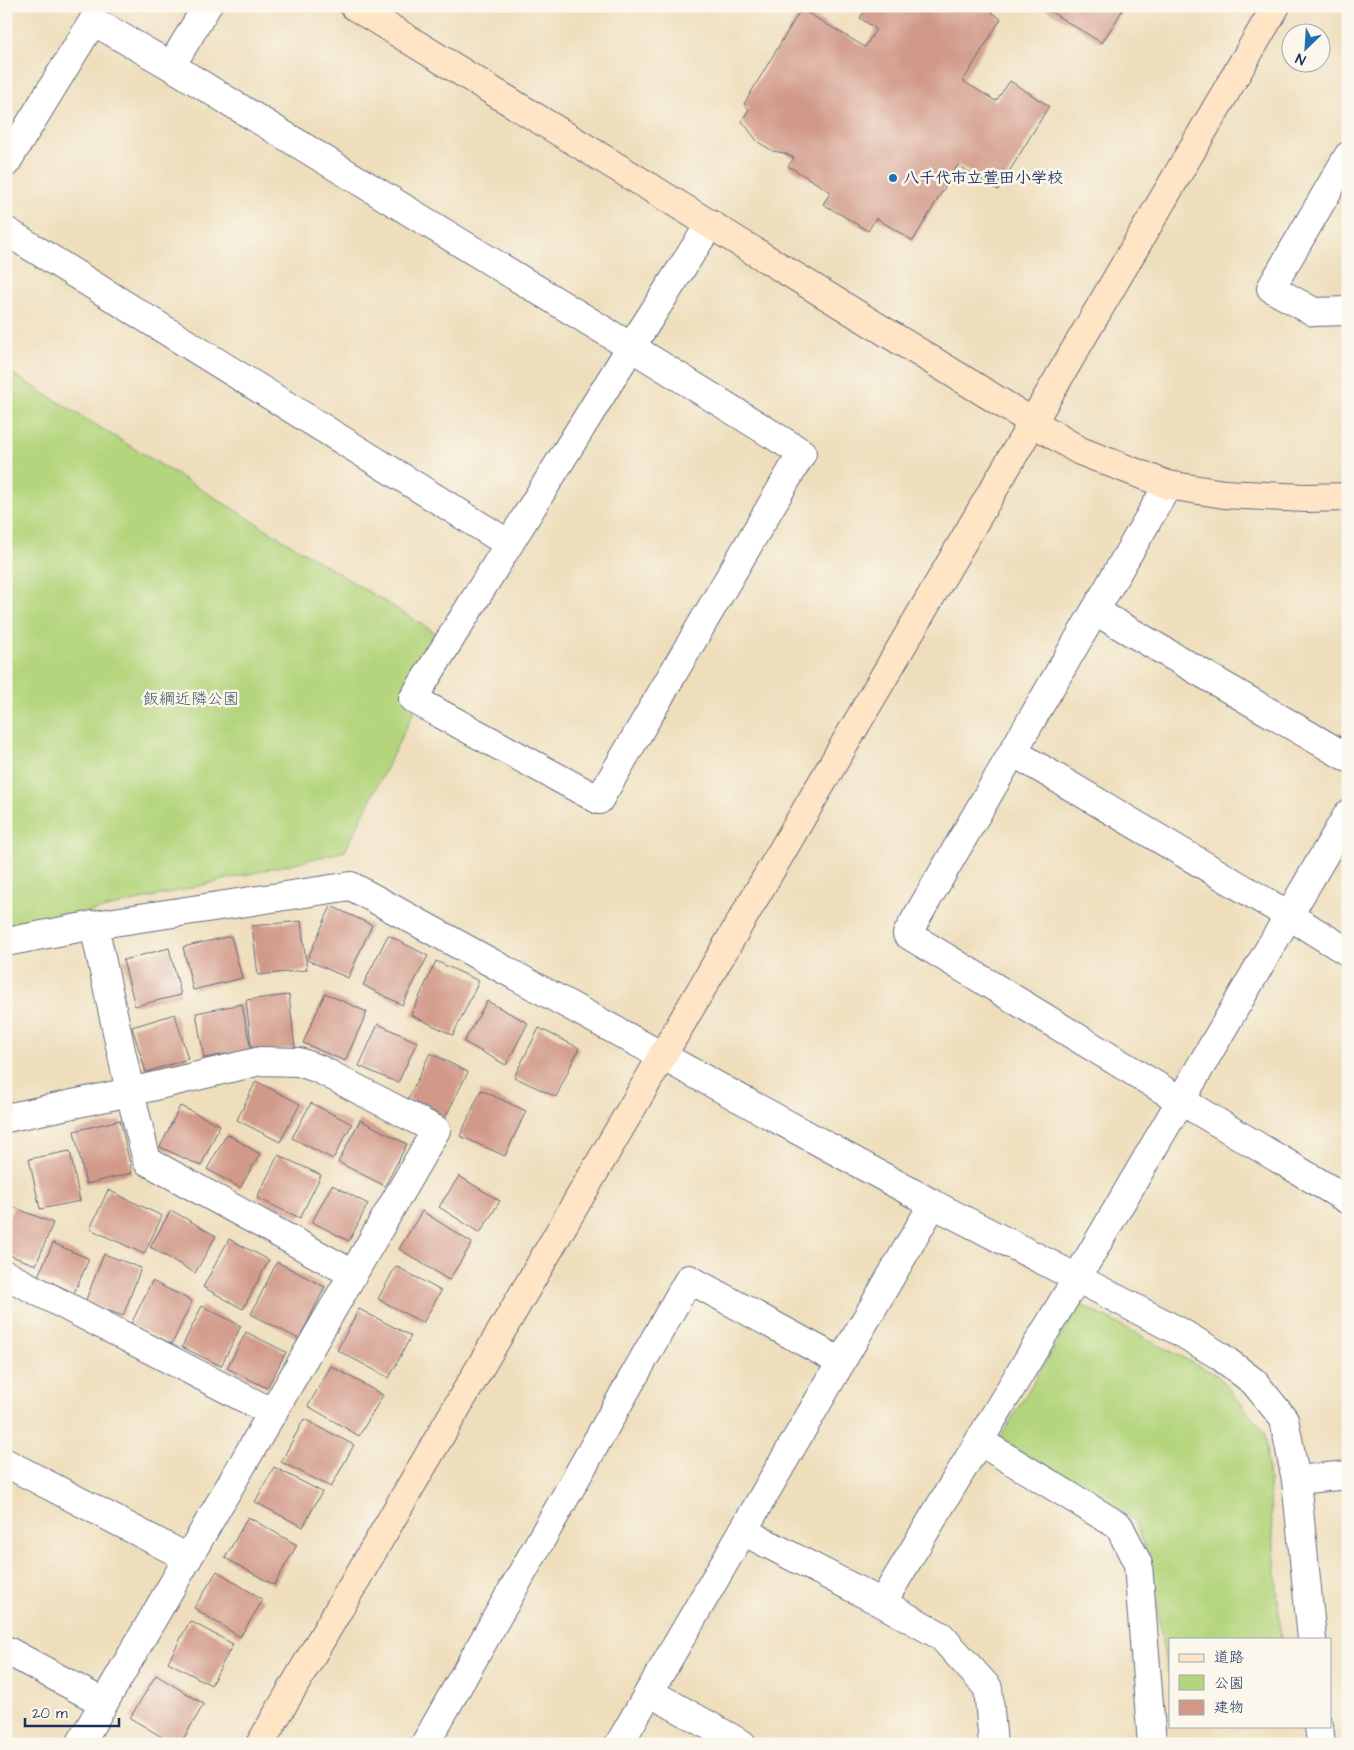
<svg xmlns="http://www.w3.org/2000/svg" width="1354" height="1750" viewBox="0 0 1354 1750" font-family="'Architects Daughter','Klee One',sans-serif">
<style>
.green{fill:#b4d57d;stroke:#68826e}
.building{fill:#d19988}
.lines{fill:none;stroke-linecap:round;stroke-linejoin:round}
.street-casing{stroke:#656c7f;stroke-width:30}
.secondary-casing{stroke:#656c7f;stroke-width:30}
.street{stroke:#fff;stroke-width:28}
.secondary{stroke:#ffe4c6;stroke-width:28}
.poi-dot{fill:#1f6fb2;stroke:#fbf7ec;stroke-width:2}
.labels{text-anchor:middle;dominant-baseline:central;stroke-width:5;stroke-linejoin:round;paint-order:stroke}
.poi-label{font-size:16px;font-weight:bold;fill:#1b2f5e;stroke:#fbf7ec;text-anchor:start}
.park-label{font-size:16px;fill:#415866;stroke:#fbf7ec}
</style>
<rect width="100%" height="100%" fill="#fbf7ec"/>
<filter id="ink" filterUnits="userSpaceOnUse"><feTurbulence type="fractalNoise" baseFrequency=".02" numOctaves="2"/><feDisplacementMap in="SourceGraphic" scale="10" xChannelSelector="R" yChannelSelector="G"/><feConvolveMatrix kernelMatrix="1 2 1 2 8 2 1 2 1" color-interpolation-filters="sRGB"/></filter>
<filter id="wash" filterUnits="userSpaceOnUse"><feTurbulence type="fractalNoise" baseFrequency=".0096" numOctaves="4" result="noise"/><feDisplacementMap in="SourceGraphic" scale="20" xChannelSelector="R" yChannelSelector="G"/><feGaussianBlur stdDeviation="1.12" result="paint"/><feColorMatrix in="noise" values="0 0 0 0 0 0 0 0 0 0 0 0 0 0 0 0 0 1.4 0 .05"/><feComposite in="paint" operator="in"/></filter>
<g filter="url(#wash)">
<rect width="100%" height="100%" fill="#eedebc"/>
<!-- green -->
<g class="green">
<path d="M6,370L449,641L345,851L6,932Z"/>
<path d="M1080,1304L1218,1376L1265,1432L1281,1639H1170V1673H1167L1150,1559L1133,1518L999,1440Z"/>
</g>
<g id="blocks">
<!-- building -->
<g class="building">
<path d="M868,6H989L987,9L1001,19L963,81L996,101L1010,81L1049,106L998,190L958,165L913,241L876,218L868,231L823,204L831,192L788,166L794,158L784,153L773,151L758,142L742,121L749,109L744,104L801,9L865,47L876,29L860,18Z"/>
<path d="M1041,6H1125L1102,43Z"/>
<path d="M331,906L372,925L348,978L307,960Z"/>
<path d="M301,921L307,970L258,975L252,926Z"/>
<path d="M388,935L428,956L402,1005L363,985Z"/>
<path d="M231,936L242,978L193,990L183,947Z"/>
<path d="M169,948L181,995L135,1006L123,960Z"/>
<path d="M436,961L479,981L453,1035L411,1015Z"/>
<path d="M325,993L367,1012L345,1061L303,1043Z"/>
<path d="M289,995L295,1048L252,1053L246,1000Z"/>
<path d="M487,1001L528,1023L506,1065L464,1042Z"/>
<path d="M242,1004L251,1050L204,1058L196,1013Z"/>
<path d="M175,1014L188,1059L146,1072L132,1027Z"/>
<path d="M378,1024L417,1042L398,1083L359,1066Z"/>
<path d="M539,1028L579,1048L556,1097L514,1077Z"/>
<path d="M430,1053L468,1072L445,1118L408,1099Z"/>
<path d="M256,1081L300,1104L280,1142L237,1120Z"/>
<path d="M481,1090L526,1111L505,1156L460,1136Z"/>
<path d="M311,1103L352,1124L333,1159L292,1138Z"/>
<path d="M180,1106L220,1125L201,1166L160,1147Z"/>
<path d="M120,1120L132,1173L86,1184L74,1131Z"/>
<path d="M360,1120L407,1144L385,1186L338,1162Z"/>
<path d="M227,1134L260,1154L240,1188L207,1169Z"/>
<path d="M70,1151L80,1201L40,1209L29,1159Z"/>
<path d="M278,1155L321,1175L300,1218L257,1198Z"/>
<path d="M459,1176L500,1201L480,1233L439,1207Z"/>
<path d="M332,1185L368,1204L349,1241L312,1222Z"/>
<path d="M108,1190L162,1216L144,1254L90,1229Z"/>
<path d="M13,1207L53,1223L36,1265L6,1254V1225Z"/>
<path d="M171,1210L216,1236L195,1273L150,1247Z"/>
<path d="M422,1211L472,1243L449,1280L399,1249Z"/>
<path d="M229,1239L269,1260L243,1309L203,1287Z"/>
<path d="M53,1243L89,1259L74,1293L38,1276Z"/>
<path d="M104,1254L141,1268L123,1316L85,1302Z"/>
<path d="M277,1262L325,1287L299,1339L251,1314Z"/>
<path d="M396,1266L441,1291L423,1323L378,1299Z"/>
<path d="M152,1281L192,1301L172,1344L131,1324Z"/>
<path d="M202,1306L241,1326L221,1366L182,1347Z"/>
<path d="M359,1309L411,1336L389,1378L337,1350Z"/>
<path d="M246,1332L286,1352L267,1388L227,1368Z"/>
<path d="M331,1366L383,1395L359,1436L308,1406Z"/>
<path d="M304,1419L354,1445L331,1487L281,1462Z"/>
<path d="M274,1467L322,1492L303,1527L255,1502Z"/>
<path d="M248,1517L297,1545L274,1585L225,1558Z"/>
<path d="M217,1571L263,1600L240,1637L194,1608Z"/>
<path d="M190,1621L233,1644L211,1685L168,1662Z"/>
<path d="M156,1675L204,1704L180,1744H174L130,1718Z"/>
</g>
</g>
</g>
<g filter="url(#ink)">
<use href="#blocks" fill-opacity="0" stroke="#656c7f" stroke-width="1"/>
<g class="lines">
<!-- street casing -->
<g class="street-casing">
<g id="street">
<path d="M171,66L207,6"/>
<path d="M1348,156L1271,288L1314,312L1348,311"/>
<path d="M6,163L93,21L171,66L631,347L802,453L599,800L413,699L631,347L710,224"/>
<path d="M6,231L509,544"/>
<path d="M1168,485L907,934L1180,1100L1348,1200"/>
<path d="M1095,611L1348,758"/>
<path d="M1013,752L1288,915L1348,952"/>
<path d="M6,942L94,925L351,886L933,1204L1077,1278L1182,1333L1220,1356L1254,1382L1284,1419L1296,1480L1312,1639"/>
<path d="M6,1118L130,1092L260,1061L299,1062L319,1069L436,1130L353,1274"/>
<path d="M6,1275L273,1413"/>
<path d="M979,1441L1119,1526L1138,1564L1152,1744"/>
<path d="M6,1463L188,1558"/>
<path d="M1296,1480L1348,1475"/>
<path d="M743,1531L882,1603L1077,1278L1348,814"/>
<path d="M882,1603L941,1636L988,1688L993,1744"/>
<path d="M6,1650L104,1703"/>
<path d="M649,1692L742,1744"/>
<path d="M1319,1726L1321,1744"/>
<path d="M80,1744L353,1274L147,1161L130,1092L94,925"/>
<path d="M425,1744L689,1279L841,1362"/>
<path d="M619,1744L933,1204"/>
</g>
</g>
<!-- secondary casing -->
<g class="secondary-casing">
<g id="secondary">
<path d="M354,6L1080,451L1168,485L1224,494L1306,498L1348,497"/>
<path d="M260,1744L1276,6"/>
</g>
</g>
<!-- street -->
<use href="#street" class="street"/>
<!-- secondary -->
<use href="#secondary" class="secondary"/>
</g>
</g>
<!-- markers -->
<circle class="poi-dot" cx="893" cy="178" r="5"/>
<g class="labels">
<!-- poi labels -->
<g class="poi-label">
<text x="903" y="178">八千代市立萱田小学校</text>
</g>
<!-- park labels -->
<g class="park-label">
<text x="191" y="699">飯綱近隣公園</text>
</g>
</g>
<!-- margin -->
<rect width="1354" height="1750" fill="none" stroke="#fbf7ec" stroke-width="25"/>
<!-- legend -->
<rect x="1169" y="1638" width="162" height="90" fill="#fbf7ec" stroke="#a1a7b3"/>
<rect x="1179" y="1654" width="25" height="8" fill="#ffe4c6" stroke="#a1a7b3"/>
<text x="1214" y="1662" font-size="15" fill="#1b2f5e">道路</text>
<rect x="1179" y="1675" width="25" height="15" fill="#b4d57d" stroke="#a1a7b3"/>
<text x="1214" y="1688" font-size="15" fill="#1b2f5e">公園</text>
<rect x="1179" y="1700" width="25" height="15" fill="#d19988" stroke="#a1a7b3"/>
<text x="1214" y="1712" font-size="15" fill="#1b2f5e">建物</text>
<!-- north arrow -->
<g transform="translate(1306 48) rotate(205)"><circle r="24" fill="#fbf7ec" stroke="#a1a7b3"/>
<path d="M0-4L9 19L0 12L-9 19Z" fill="#1f6fb2"/>
<text y="-8" font-size="14" font-weight="bold" text-anchor="middle" fill="#1b2f5e">N</text>
</g>
<!-- scale -->
<path d="M25 1718v8h94v-8" fill="none" stroke="#1b2f5e" stroke-width="2.5"/>
<text x="32" y="1718" font-size="15" fill="#1b2f5e" stroke="#fbf7ec" stroke-width="4" paint-order="stroke">20 m</text>
</svg>
